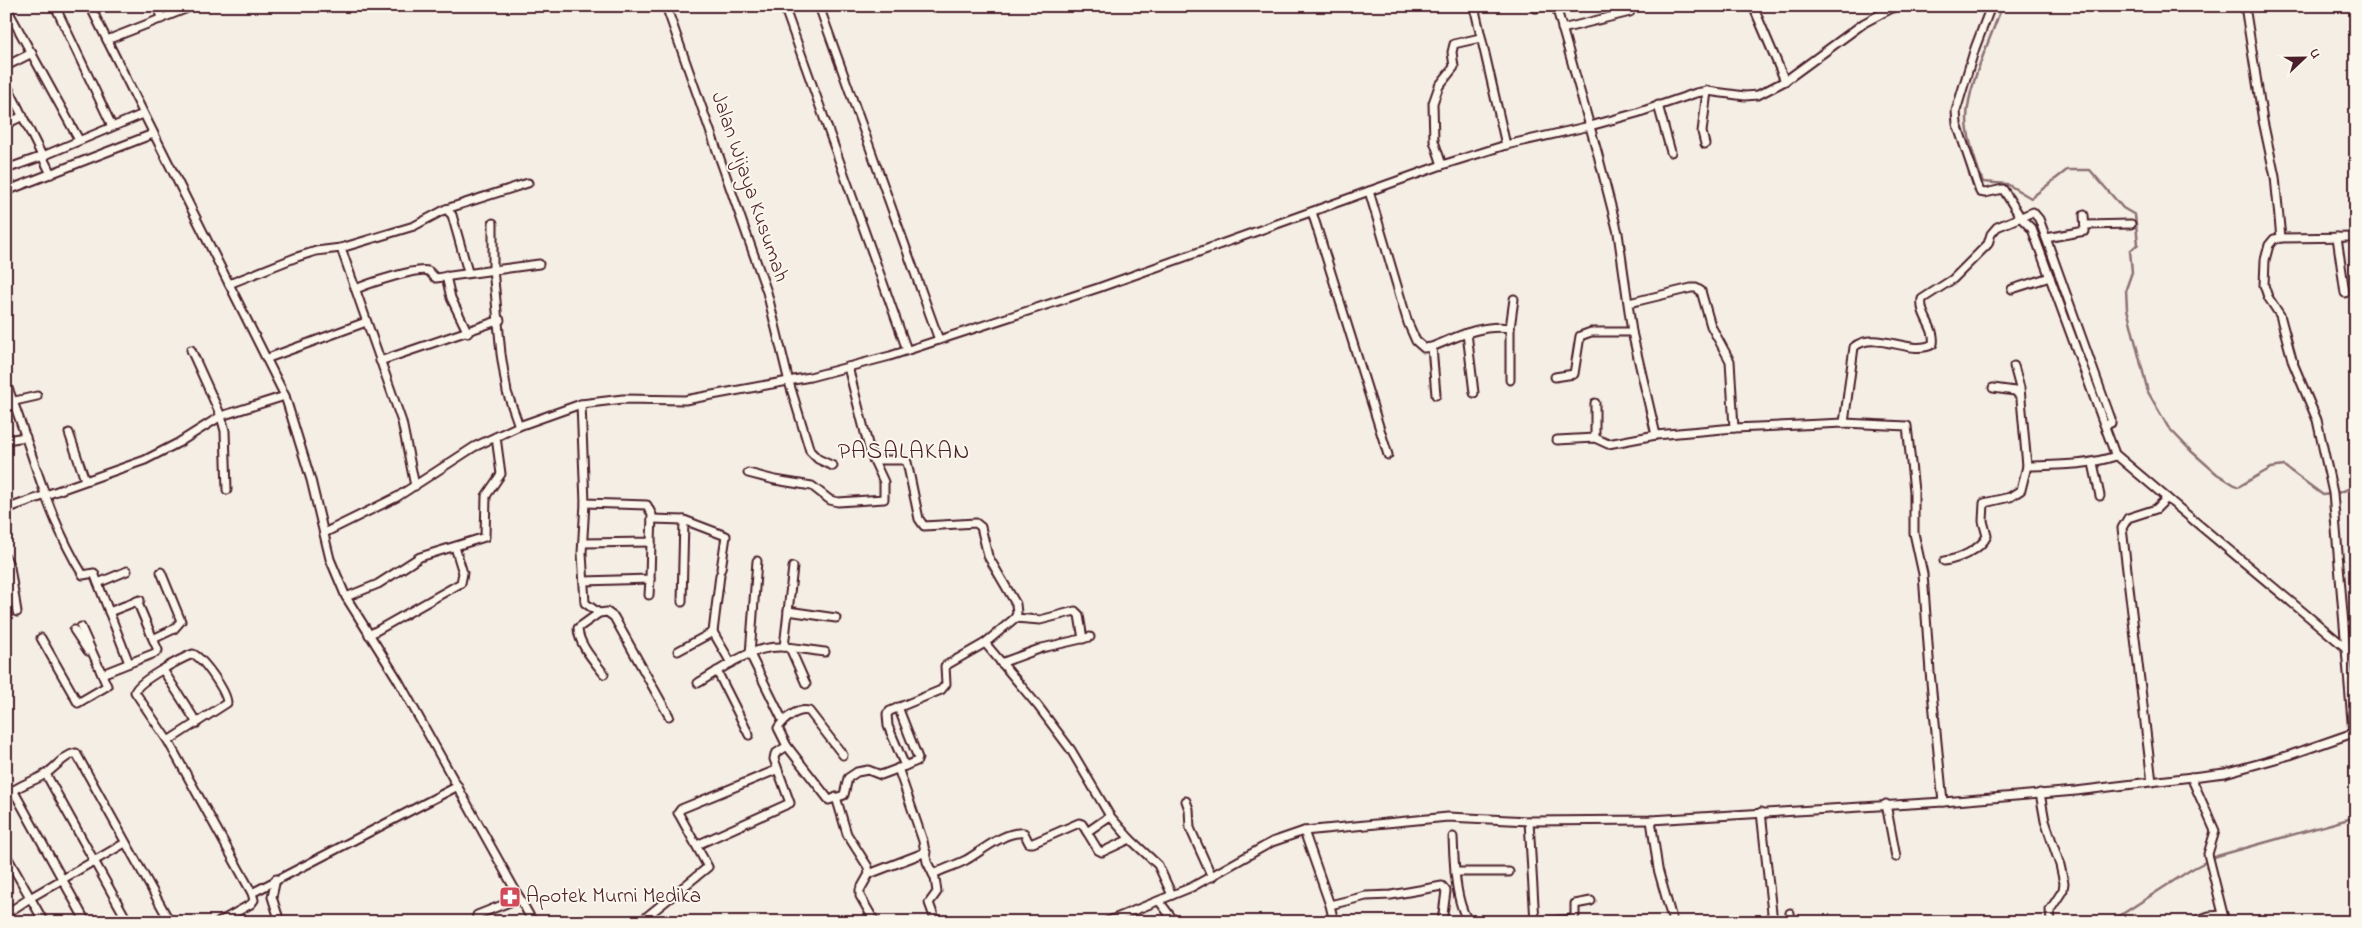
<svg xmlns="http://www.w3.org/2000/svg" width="2362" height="928" viewBox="0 0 2362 928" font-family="'Indie Flower',sans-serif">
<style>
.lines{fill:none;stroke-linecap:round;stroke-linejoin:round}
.stream{stroke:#8d7174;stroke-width:2.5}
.street-casing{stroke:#4a1f2b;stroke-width:11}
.street{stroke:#fbf7ec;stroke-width:7}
.labels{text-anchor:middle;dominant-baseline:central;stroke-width:4;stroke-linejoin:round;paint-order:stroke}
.street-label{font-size:21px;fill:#4a1f2b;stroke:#fbf7ec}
.poi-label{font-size:21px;fill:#4a1f2b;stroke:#fbf7ec;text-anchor:start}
.quarter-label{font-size:24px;letter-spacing:1px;fill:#4a1f2b;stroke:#fbf7ec}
</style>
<rect width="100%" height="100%" fill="#f4eee4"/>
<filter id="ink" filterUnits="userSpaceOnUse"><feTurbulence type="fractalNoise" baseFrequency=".02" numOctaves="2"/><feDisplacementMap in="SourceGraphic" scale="10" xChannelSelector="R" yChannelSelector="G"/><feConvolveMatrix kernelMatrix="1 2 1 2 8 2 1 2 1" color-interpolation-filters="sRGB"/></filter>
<g filter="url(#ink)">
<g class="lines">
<!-- stream -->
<g class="stream">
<path d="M2002,6C1991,38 1967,87 1967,119C1967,137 1976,165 1983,182L2007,184L2031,198L2067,170H2090L2123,208L2135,215L2138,244L2130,251L2132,272L2126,289L2127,309L2148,392L2168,427L2191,451L2217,474L2238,487L2271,468L2284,466L2323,495L2338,493L2356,486"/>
<path d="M2110,922L2192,869L2217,856L2356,817"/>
</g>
<!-- street casing -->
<g class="street-casing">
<g id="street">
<path d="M55,6L112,126"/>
<path d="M90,6L285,396L311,480L330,559L346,597L398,680L533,922"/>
<path d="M158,6L161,19"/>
<path d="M666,6L767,292L789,382L810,451L818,459L833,466"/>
<path d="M784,6L907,350"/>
<path d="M819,6L939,340"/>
<path d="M1474,6L1506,145"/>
<path d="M1532,6L1536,8L1542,6"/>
<path d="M1556,6L1598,155L1618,233L1632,332L1656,435"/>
<path d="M1753,6L1785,81"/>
<path d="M1991,6L1975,48L1956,111L1957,124L1980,192L1985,193L2003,189L2021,218L2032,229L2115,454L2167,498L2156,509L2128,518L2122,528L2152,782"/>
<path d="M2245,6L2263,121L2275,177L2281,238L2274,239L2269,245L2265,260L2264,285L2268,297L2280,315L2293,363L2317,420L2333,493L2353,733"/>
<path d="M6,7L79,140"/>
<path d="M1562,29L1630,12"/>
<path d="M107,40L193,6"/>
<path d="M6,66L32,53"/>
<path d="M6,83L51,174"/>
<path d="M1658,105L1671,152"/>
<path d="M6,124L23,116"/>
<path d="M1705,144L1702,132L1707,91"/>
<path d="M1442,165L1434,141L1433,103L1439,86L1454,67L1452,52L1454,44L1480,38"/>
<path d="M6,169L43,156L143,114"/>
<path d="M6,191L153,134"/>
<path d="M1369,191L1408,323L1416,341L1424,348L1432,347C1458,336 1482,324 1510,328V380"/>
<path d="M446,209L452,215L468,272"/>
<path d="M1312,212L1388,455"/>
<path d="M493,223V269L501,354L507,392L519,426"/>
<path d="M2085,225L2131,224"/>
<path d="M2337,237L2345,293"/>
<path d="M2046,238L2085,231L2084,215"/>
<path d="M2281,238L2356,237"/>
<path d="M341,248L402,422L415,486"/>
<path d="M446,276L451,298L468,333"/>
<path d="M229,284L297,257L316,251L341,248L414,226L446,209L528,183"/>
<path d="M356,289C367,284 418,267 428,271C432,273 432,276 436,278L539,264"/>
<path d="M2012,289L2050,277"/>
<path d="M1629,303L1691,288H1696L1701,291L1711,326L1730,361L1734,428"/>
<path d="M1510,328L1514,299"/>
<path d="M1467,333L1474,393"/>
<path d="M1432,347L1436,395"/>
<path d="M191,350L221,416L225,431L227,490"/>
<path d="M268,358L366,322"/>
<path d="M380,361L500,320"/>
<path d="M2014,366L2020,388L2027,466"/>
<path d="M1555,377L1574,374L1580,336L1591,332H1632"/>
<path d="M6,383C32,447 46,516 83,575L94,573L129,663"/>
<path d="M1993,388L2015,391L2020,396"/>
<path d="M6,403L37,396"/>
<path d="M1595,403V438"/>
<path d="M581,404L585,503L582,553L585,603L599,613L607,612L614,617L669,716"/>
<path d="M1844,423L1854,347C1875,329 1912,357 1933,344C1936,327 1919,316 1922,299L1953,279L1988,244L1991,234L1997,227L2033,212L2039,219L2046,238L2111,419V423L2105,425"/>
<path d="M69,433L85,480"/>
<path d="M6,440L26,437"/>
<path d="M1557,440L1595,438L1608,444L1656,435L1734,428L1844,423L1907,426L1914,491V533L1923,574L1930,672L1943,802"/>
<path d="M873,460H903L907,462L919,519L924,526L976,523L981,527L988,556L1016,604L1017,613L1015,618L985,643L1038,706L1071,750L1110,816L1130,839L1158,865L1172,895"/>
<path d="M2093,463L2100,496"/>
<path d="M748,473L775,480L812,486L830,500L838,502L884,499V482L870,452L848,367"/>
<path d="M2167,498L2345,647"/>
<path d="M6,509L145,460L178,443L221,416L285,396"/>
<path d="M652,519L684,520L726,536L721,569"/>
<path d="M324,533L397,497L474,447L519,426L581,404L623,399L685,400L810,377L890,356L1098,288L1442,165L1506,145L1590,126L1637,113L1696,93L1707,91L1745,96L1758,95L1785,81L1864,23L1896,6"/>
<path d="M583,543L651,542L652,515L647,505L585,503"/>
<path d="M6,558L10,567L17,612"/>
<path d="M757,561L750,654L783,721"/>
<path d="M1944,561C1959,559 1980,550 1987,536L1983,521L1984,503L2010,497L2021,490L2027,466C2059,465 2085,466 2116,456"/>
<path d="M720,575L713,632L731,663"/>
<path d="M584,581L650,579L651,542"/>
<path d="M98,583L127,571"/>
<path d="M649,595L650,579"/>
<path d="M346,597L378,584L420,557L485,537L486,496L501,474L496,437"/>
<path d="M137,601L153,639"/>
<path d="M682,602L684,520"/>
<path d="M788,611L836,618"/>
<path d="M109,612L140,600"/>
<path d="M599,613L578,628C578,644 595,662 604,674"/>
<path d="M1015,618L1040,620L1075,611L1079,615L1083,639"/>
<path d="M81,627L102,674L155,653L158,650L153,639L174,629L181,621L161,572"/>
<path d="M74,630L88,651"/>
<path d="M369,635L461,583L463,573L455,547"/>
<path d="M41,638L78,703L107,686L100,670"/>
<path d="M784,647L793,567"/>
<path d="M790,648L806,684"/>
<path d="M678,651L713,632"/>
<path d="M1001,663L1042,648L1090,637"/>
<path d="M163,670L197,723"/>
<path d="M717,671L749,735"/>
<path d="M698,683C718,671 740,655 763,649C783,644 806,650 825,652"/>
<path d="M898,707L918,758L917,761L905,766"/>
<path d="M168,741L227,703C227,692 203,658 193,654C182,658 138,681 135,692L168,741L252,893"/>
<path d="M787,746L829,800L844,795L848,778L857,772L868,770L881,775L905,766L888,726L887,714L890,711L941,690L946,684L945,666L985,643"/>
<path d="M898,768L923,841L927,862L935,878L937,892L929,903L936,922"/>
<path d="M46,774L128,922"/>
<path d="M2191,777L2215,831L2208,854L2225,922"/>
<path d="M13,790L86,922"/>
<path d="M2040,793L2045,821L2060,865L2064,883L2063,890L2050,910L2051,922"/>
<path d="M6,796C21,783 32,783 47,773C56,767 64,755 76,753L170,922"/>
<path d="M836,797L847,834L868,867L869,874L860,890V896L875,922"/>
<path d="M1186,801L1189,809L1190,828L1212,877"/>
<path d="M1886,804L1896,857"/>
<path d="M1761,812L1773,922"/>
<path d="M1651,820L1658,869L1673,922"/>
<path d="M1529,821L1535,922"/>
<path d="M1304,831L1330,905L1334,922"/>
<path d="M1087,832L1098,850L1102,852L1130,839"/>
<path d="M1453,837C1454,861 1455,903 1469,922"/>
<path d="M697,845L790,803L774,759L775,754L787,746L778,728C784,719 797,708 809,711L843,755"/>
<path d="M6,855L44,922"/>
<path d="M1455,872H1509"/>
<path d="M869,874L926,852"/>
<path d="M933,874C944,869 956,865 966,860C982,851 1004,831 1024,833L1029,843H1033L1079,823L1082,824L1087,832L1110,816"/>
<path d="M276,879L272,897L280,922"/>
<path d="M1159,901L1175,922"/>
<path d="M1330,905L1366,896L1391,895L1442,886L1446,891L1442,922"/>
<path d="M1790,913L1791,922"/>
<path d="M6,914L30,898L125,843"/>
<path d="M6,919L10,922"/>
<path d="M219,922L251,904L254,900L252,893L458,786"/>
<path d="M476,922L477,915L520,898"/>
<path d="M640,922L708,867L680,816L678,813L681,809L776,770"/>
<path d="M943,922H944"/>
<path d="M1106,922L1192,887L1272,842L1304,831L1448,817L1529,821L1651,820L1943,802L2076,791L2225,773L2290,755L2356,732"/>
<path d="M1539,922L1572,919L1575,915V904L1591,901"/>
<path d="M2193,922L2209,916L2223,915"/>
</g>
</g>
<!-- street -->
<use href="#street" class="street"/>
</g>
</g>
<!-- icons -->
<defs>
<g id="pharmacy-square" transform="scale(1.125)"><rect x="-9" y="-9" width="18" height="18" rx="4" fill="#d1495b" stroke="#fbf7ec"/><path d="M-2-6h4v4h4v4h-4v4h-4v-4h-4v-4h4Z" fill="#fff"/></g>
</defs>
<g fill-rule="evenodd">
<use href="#pharmacy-square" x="510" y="897"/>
</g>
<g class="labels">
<!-- street labels -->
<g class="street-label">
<text transform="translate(749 187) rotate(71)">Jalan Wijaya Kusumah</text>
</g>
<!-- poi labels -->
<g class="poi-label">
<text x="526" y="897">Apotek Murni Medika</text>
</g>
<!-- quarter labels -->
<g class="quarter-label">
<text x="904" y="452">PASALAKAN</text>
</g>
</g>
<!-- margin -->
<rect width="2362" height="928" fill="none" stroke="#fbf7ec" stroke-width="25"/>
<rect x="12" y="12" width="2337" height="903" fill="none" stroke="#4a1f2b" stroke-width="2" filter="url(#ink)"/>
<!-- north arrow -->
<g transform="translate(2304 58) rotate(68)" stroke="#fbf7ec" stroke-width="4" paint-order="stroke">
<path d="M0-4L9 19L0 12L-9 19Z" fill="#4a1f2b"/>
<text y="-8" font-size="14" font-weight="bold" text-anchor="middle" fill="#4a1f2b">U</text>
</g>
</svg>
